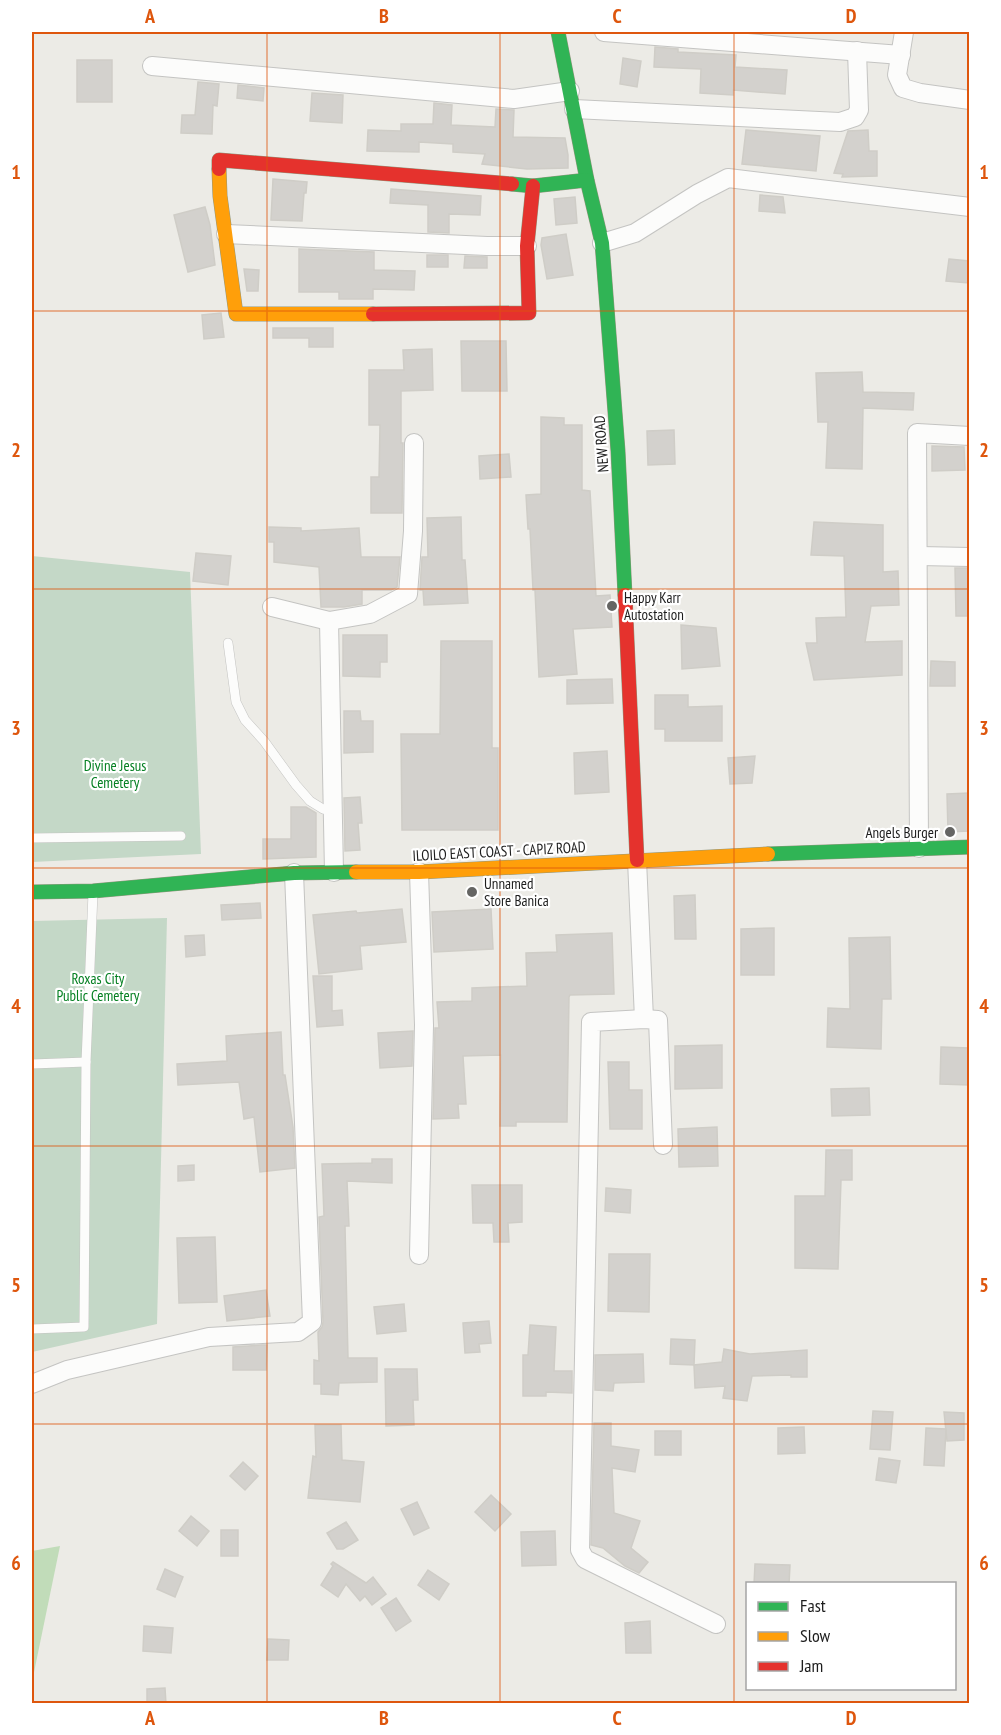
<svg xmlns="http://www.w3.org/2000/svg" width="1001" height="1735" viewBox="0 0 1001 1735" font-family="'PT Sans Narrow',sans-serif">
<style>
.forest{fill:#c1dcb9}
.cemetery{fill:#c4d8c7}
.building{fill:#d3d1cd;stroke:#cfcdc7;stroke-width:1.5}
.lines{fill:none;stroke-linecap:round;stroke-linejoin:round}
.lane-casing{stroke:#c4c4c2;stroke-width:10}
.street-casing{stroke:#c4c4c2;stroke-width:20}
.fast-casing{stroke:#91977d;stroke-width:15}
.slow-casing{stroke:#91977d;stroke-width:15}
.jam-casing{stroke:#91977d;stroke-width:15}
.lane{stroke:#fcfcfb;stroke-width:9}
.street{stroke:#fcfcfb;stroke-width:18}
.fast{stroke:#30b455;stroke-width:14}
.slow{stroke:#ff9f0a;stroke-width:14}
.jam{stroke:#e5322d;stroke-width:14}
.grid{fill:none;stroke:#de560d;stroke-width:1.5;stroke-opacity:0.55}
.poi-dot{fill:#656563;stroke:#fff;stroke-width:2}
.labels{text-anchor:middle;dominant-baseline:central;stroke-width:4.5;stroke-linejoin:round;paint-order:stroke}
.street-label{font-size:15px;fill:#1d1d1d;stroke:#fff}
.poi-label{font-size:15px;fill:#1d1d1d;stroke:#fff;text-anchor:start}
.park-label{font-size:15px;fill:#068023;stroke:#fff}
.neatline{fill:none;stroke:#de560d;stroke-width:2}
.grid-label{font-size:20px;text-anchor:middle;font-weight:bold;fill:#de560d}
</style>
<rect width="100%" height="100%" fill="#ecebe6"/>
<!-- forest -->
<path class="forest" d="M60,1546L32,1682V1551Z"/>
<!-- cemetery -->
<g class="cemetery">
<path d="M32,556L190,572L201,854L32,862Z"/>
<path d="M167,918L157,1324L32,1352V921Z"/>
</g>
<!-- building -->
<g class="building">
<path d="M655,47L678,49V52L736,55L735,67L787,70L785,94L733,90V95L700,93L701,69L654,67Z"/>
<path d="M623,58L641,61L637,87L620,84Z"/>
<rect x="77" y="60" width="35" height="42"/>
<path d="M198,82L219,84L217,106L213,105L212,134L181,133L182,115H195Z"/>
<path d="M238,85L264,88L263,101L237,98Z"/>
<path d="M312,93L343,95L342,123L310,121Z"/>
<path d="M434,103L452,105L451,125L495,127L496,109L514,110L513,137L565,138L568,155V168L527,169L482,164L485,154L453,152V144L419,142V152L367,151L368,130L401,131V124H433Z"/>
<path d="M746,130L820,136L816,171L742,164Z"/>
<path d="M868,130L869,151H877V176L842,177L843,174L834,173L848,131Z"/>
<path d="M273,179L307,182L306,193H304L302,221L271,220Z"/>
<path d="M391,189L481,196L480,215L449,214V233L428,232V205L390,203Z"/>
<path d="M760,195L783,197L785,213L759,211Z"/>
<path d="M575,197L577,223L556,225L554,199Z"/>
<path d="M205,207L210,225L215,265L188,272L174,215Z"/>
<path d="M566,234L573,275L547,279L541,245L542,238Z"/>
<path d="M299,249L374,252V270L415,271L414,290L373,289V299H339V292H299Z"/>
<rect x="427" y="255" width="21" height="12"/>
<path d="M465,256L487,257V268H464Z"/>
<path d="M949,259L969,261V283L946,281Z"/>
<path d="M244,269L259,270L258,291H247Z"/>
<path d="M221,313L224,337L204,339L202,315Z"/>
<path d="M273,328H333V347H309V338H273Z"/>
<path d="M461,341H506L507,391H462Z"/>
<path d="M432,349L433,390L401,391V443H403L402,513H371V477H379L380,425H369V370H404L403,350Z"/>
<path d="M862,372L863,392L914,393L913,410L863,408L862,469L826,468L828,422H818L816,373Z"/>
<path d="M541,417L564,418V425H582V490L590,491L596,596L610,595L612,627L573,629L577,674L539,677L535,590H533L530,529H528L526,495L541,494Z"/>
<path d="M674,430L675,464L648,465L647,431Z"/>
<path d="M932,446L964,447L965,470L932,471Z"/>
<path d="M509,454L511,477L480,479L479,456Z"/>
<path d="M461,517L462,560H465L468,603L424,605L423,590H420L422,557H428L427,518Z"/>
<path d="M814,522L883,525V572L898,571L899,605L871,606L865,642L902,641V675L814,680L806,643H817L816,618L846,617L844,556L811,555Z"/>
<path d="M269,527L301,528V531L359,528L361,557H400L397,587L391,590H362V604L344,607H321L319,567L274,562V542H269Z"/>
<path d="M196,553L231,556L228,585L193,581Z"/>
<path d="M955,568H969V616H956Z"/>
<path d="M681,625L716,628L720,666L682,669Z"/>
<path d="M343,635H387V662H380V677L343,676Z"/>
<path d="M441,641H492V748H498V830H402L401,734H440Z"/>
<path d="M931,661L955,662V686H930Z"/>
<path d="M612,679L613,703L567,704V680Z"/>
<path d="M655,695H688V707L722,706V741H665V729H655Z"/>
<path d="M344,711H360L361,721H373V752L344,753Z"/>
<path d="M607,751L609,792L575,794L574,753Z"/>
<path d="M755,756L752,783L730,784L728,758Z"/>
<path d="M969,793V831L948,832L947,794Z"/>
<path d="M360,797L362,823H358L360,850L345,851L344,798Z"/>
<path d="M291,807H306L316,813V857L263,859V839H291Z"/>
<path d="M695,895L696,939H675L674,896Z"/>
<path d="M260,903L261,918L222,920L221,905Z"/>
<path d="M402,909L406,942L360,946L362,969L319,974L313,915L356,911L357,913Z"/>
<path d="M491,909L493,949L434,952L432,912Z"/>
<path d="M774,928V975H741V929Z"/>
<path d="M612,933L614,994L570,995L569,997L567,1122H516V1126H500L501,1055L463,1056L466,1104H458L459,1118L433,1119L435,1028H439L437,1002L472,1001V988L527,986L526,953L557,952L556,935Z"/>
<path d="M204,935L205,955L186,957L185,936Z"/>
<path d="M890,937L891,999H882L881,1049L827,1047L828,1008L850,1009L849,938Z"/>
<path d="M313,976H332V1011L342,1010L343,1025L317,1027Z"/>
<path d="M413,1031L412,1066L380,1068L378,1033Z"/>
<path d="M281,1032L283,1075H285L293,1127L295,1168L260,1172L254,1117L244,1119L239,1082L178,1085L177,1064L227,1061L226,1036Z"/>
<path d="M722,1045V1088L675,1089V1046Z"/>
<path d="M941,1047L969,1048V1085L940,1084Z"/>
<path d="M608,1062H629V1090H642V1129H610Z"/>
<path d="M869,1088L870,1115L832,1116L831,1089Z"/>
<path d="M717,1127L718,1166L679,1167L678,1129Z"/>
<path d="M826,1150H852V1180H841L838,1269L795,1268V1196H825Z"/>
<path d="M372,1159H392V1183L347,1181L349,1226H345L348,1358H377V1382L339,1383L338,1395L321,1394V1384H314V1360L319,1361L318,1332L322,1327L323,1322L319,1217L324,1216L322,1164L372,1163Z"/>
<path d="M194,1165V1180L178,1181V1166Z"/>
<path d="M472,1185H522V1222L508,1223L509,1242H494L493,1223H473Z"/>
<path d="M606,1188L631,1190L630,1213L605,1211Z"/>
<path d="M215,1237L217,1302L179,1303L177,1238Z"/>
<path d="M609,1254H650L649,1312L608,1311Z"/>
<path d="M266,1290L270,1316L227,1321L224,1296Z"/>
<path d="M404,1304L406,1331L377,1334L374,1307Z"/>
<path d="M489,1321L491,1343L479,1344L480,1352L465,1353L463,1323Z"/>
<path d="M530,1325L556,1327L554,1371H572V1393L546,1392V1396H523V1355H528Z"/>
<path d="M671,1339L695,1340L694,1365L670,1364Z"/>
<path d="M262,1345H267L266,1370H233V1347Z"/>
<path d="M724,1349L750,1354L807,1350V1377H791V1375L752,1376L747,1401L723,1398L725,1386L695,1388L694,1365L722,1362Z"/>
<path d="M643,1354L644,1382L614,1383L613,1391L595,1390V1355Z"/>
<path d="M385,1369H417L418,1400H413L414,1425L386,1426Z"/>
<path d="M873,1411L893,1412L890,1450L870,1449Z"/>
<path d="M944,1412L964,1413V1440L947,1441Z"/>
<path d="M594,1423H611V1446L639,1450L635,1472L612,1468L614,1513L640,1521L631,1548L648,1562L639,1573L625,1566L603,1548L591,1545Z"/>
<path d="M315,1425H341L342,1460L364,1462L360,1502L308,1498L313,1456L316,1457Z"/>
<path d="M804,1427L805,1453L778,1454V1428Z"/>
<path d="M926,1428L946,1429L944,1466L924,1465Z"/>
<rect x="655" y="1431" width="26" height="24"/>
<path d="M879,1458L900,1461L896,1483L876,1480Z"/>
<path d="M243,1462L258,1476L245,1490L230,1476Z"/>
<path d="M491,1495L511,1514L495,1531L475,1512Z"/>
<path d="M417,1502L429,1528L414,1535L401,1509Z"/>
<path d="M191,1516L209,1531L197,1546L179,1531Z"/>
<path d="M346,1522L358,1540L343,1549H337L327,1533Z"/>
<rect x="221" y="1530" width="17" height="26"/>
<path d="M555,1531L556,1565L522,1566L521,1532Z"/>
<path d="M333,1562L366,1583L373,1577L386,1594L372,1605L365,1596L360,1601L346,1584L338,1597L321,1585L333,1566L331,1564Z"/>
<path d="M755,1564L790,1565L789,1584H754Z"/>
<path d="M165,1569L183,1577L175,1597L157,1589Z"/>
<path d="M428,1570L449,1584L439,1600L418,1585Z"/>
<path d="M396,1598L411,1621L396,1631L381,1608Z"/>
<path d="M650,1621L651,1653H626L625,1623Z"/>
<path d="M144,1626L173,1628L171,1653L143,1651Z"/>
<path d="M268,1639L289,1640L288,1660H267Z"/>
<path d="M165,1688L166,1704H147V1689Z"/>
</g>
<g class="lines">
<!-- lane casing -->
<g class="lane-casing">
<g id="lane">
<path d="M228,643L236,702L245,720L264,741L296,785L310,801L323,809L333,811"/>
<path d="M32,838L181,836"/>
<path d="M32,1064L86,1062"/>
<path d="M32,1329L84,1327L86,1062L93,893"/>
</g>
</g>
<!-- street casing -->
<g class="street-casing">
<g id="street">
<path d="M604,32L901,55"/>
<path d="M904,32L897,75L903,88L920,93L970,100"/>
<path d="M152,66L514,99L570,91"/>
<path d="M574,109L840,122L855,117L859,110L857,51"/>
<path d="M226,234L487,246H527"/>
<path d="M602,243L635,233L697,194L728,178L970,207"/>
<path d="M919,556L970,557"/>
<path d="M272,607L329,621L370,614L408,594L413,531L414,443"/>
<path d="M329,621L334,872"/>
<path d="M919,848L917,433L970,436"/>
<path d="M637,860L644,1019"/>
<path d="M663,1145L658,1020L644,1019L591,1022L580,1550L585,1559L716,1624"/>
<path d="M419,1255L424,1025L419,872"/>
<path d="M32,1384L67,1370L209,1337L298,1332L312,1322L294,873"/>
</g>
</g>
<!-- fast casing -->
<g class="fast-casing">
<g id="fast">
<path d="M558,32L587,180L602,243L618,451L625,595"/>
<path d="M512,184L533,186L587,180"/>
<path d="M768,854L970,847"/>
<path d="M32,892L93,891L294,873L356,872"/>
</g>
</g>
<!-- slow casing -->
<g class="slow-casing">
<g id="slow">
<path d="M219,169L220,196L236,314H373"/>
<path d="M356,872H419L768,854"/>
</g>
</g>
<!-- jam casing -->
<g class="jam-casing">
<g id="jam">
<path d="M219,169V160L512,184"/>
<path d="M373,314L529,313L527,246L533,186"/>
<path d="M625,595L637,860"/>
</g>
</g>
<!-- lane -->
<use href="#lane" class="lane"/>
<!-- street -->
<use href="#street" class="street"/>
<!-- fast -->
<use href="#fast" class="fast"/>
<!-- slow -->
<use href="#slow" class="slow"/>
<!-- jam -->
<use href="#jam" class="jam"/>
</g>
<!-- grid -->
<path class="grid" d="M267,32V1704M500,32V1704M734,32V1704M32,311H970M32,589H970M32,868H970M32,1146H970M32,1424H970"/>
<!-- markers -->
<g class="poi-dot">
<circle cx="612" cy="606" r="6"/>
<circle cx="950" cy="832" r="6"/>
<circle cx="472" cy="892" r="6"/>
</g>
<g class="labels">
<!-- street labels -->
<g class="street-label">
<text transform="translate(601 444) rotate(-94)">NEW ROAD</text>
<text transform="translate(499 851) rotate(-3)">ILOILO EAST COAST - CAPIZ ROAD</text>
</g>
<!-- poi labels -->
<g class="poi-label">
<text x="624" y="597">Happy Karr<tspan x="624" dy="17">Autostation</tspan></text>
<text x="938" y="832" text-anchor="end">Angels Burger</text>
<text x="484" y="883">Unnamed<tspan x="484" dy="17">Store Banica</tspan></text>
</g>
<!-- park labels -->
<g class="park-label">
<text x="115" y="765">Divine Jesus<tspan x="115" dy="17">Cemetery</tspan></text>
<text x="98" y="978">Roxas City<tspan x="98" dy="17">Public Cemetery</tspan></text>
</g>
</g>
<!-- border -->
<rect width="1001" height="1735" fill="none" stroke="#ffffff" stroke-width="66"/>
<!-- legend -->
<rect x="746" y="1582" width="210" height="108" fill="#ffffff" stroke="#a5a5a5" stroke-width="1.5"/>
<rect x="758" y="1602" width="30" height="9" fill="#30b455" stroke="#a5a5a5" stroke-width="1.5"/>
<text x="800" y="1612" font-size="18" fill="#1d1d1d">Fast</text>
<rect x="758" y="1632" width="30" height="9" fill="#ff9f0a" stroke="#a5a5a5" stroke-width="1.5"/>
<text x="800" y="1642" font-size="18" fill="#1d1d1d">Slow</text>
<rect x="758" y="1662" width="30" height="9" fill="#e5322d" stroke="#a5a5a5" stroke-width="1.5"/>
<text x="800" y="1672" font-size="18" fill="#1d1d1d">Jam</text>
<rect x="33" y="33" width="935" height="1669" class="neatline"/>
<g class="grid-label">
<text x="150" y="23">A</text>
<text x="384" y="23">B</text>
<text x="617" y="23">C</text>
<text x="851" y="23">D</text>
<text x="16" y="179">1</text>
<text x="984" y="179">1</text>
<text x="16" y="457">2</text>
<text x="984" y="457">2</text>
<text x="16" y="735">3</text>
<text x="984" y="735">3</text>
<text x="16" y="1013">4</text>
<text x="984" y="1013">4</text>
<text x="16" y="1292">5</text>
<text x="984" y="1292">5</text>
<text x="16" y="1570">6</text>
<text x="984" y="1570">6</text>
<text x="150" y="1725">A</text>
<text x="384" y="1725">B</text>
<text x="617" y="1725">C</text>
<text x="851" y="1725">D</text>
</g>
</svg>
